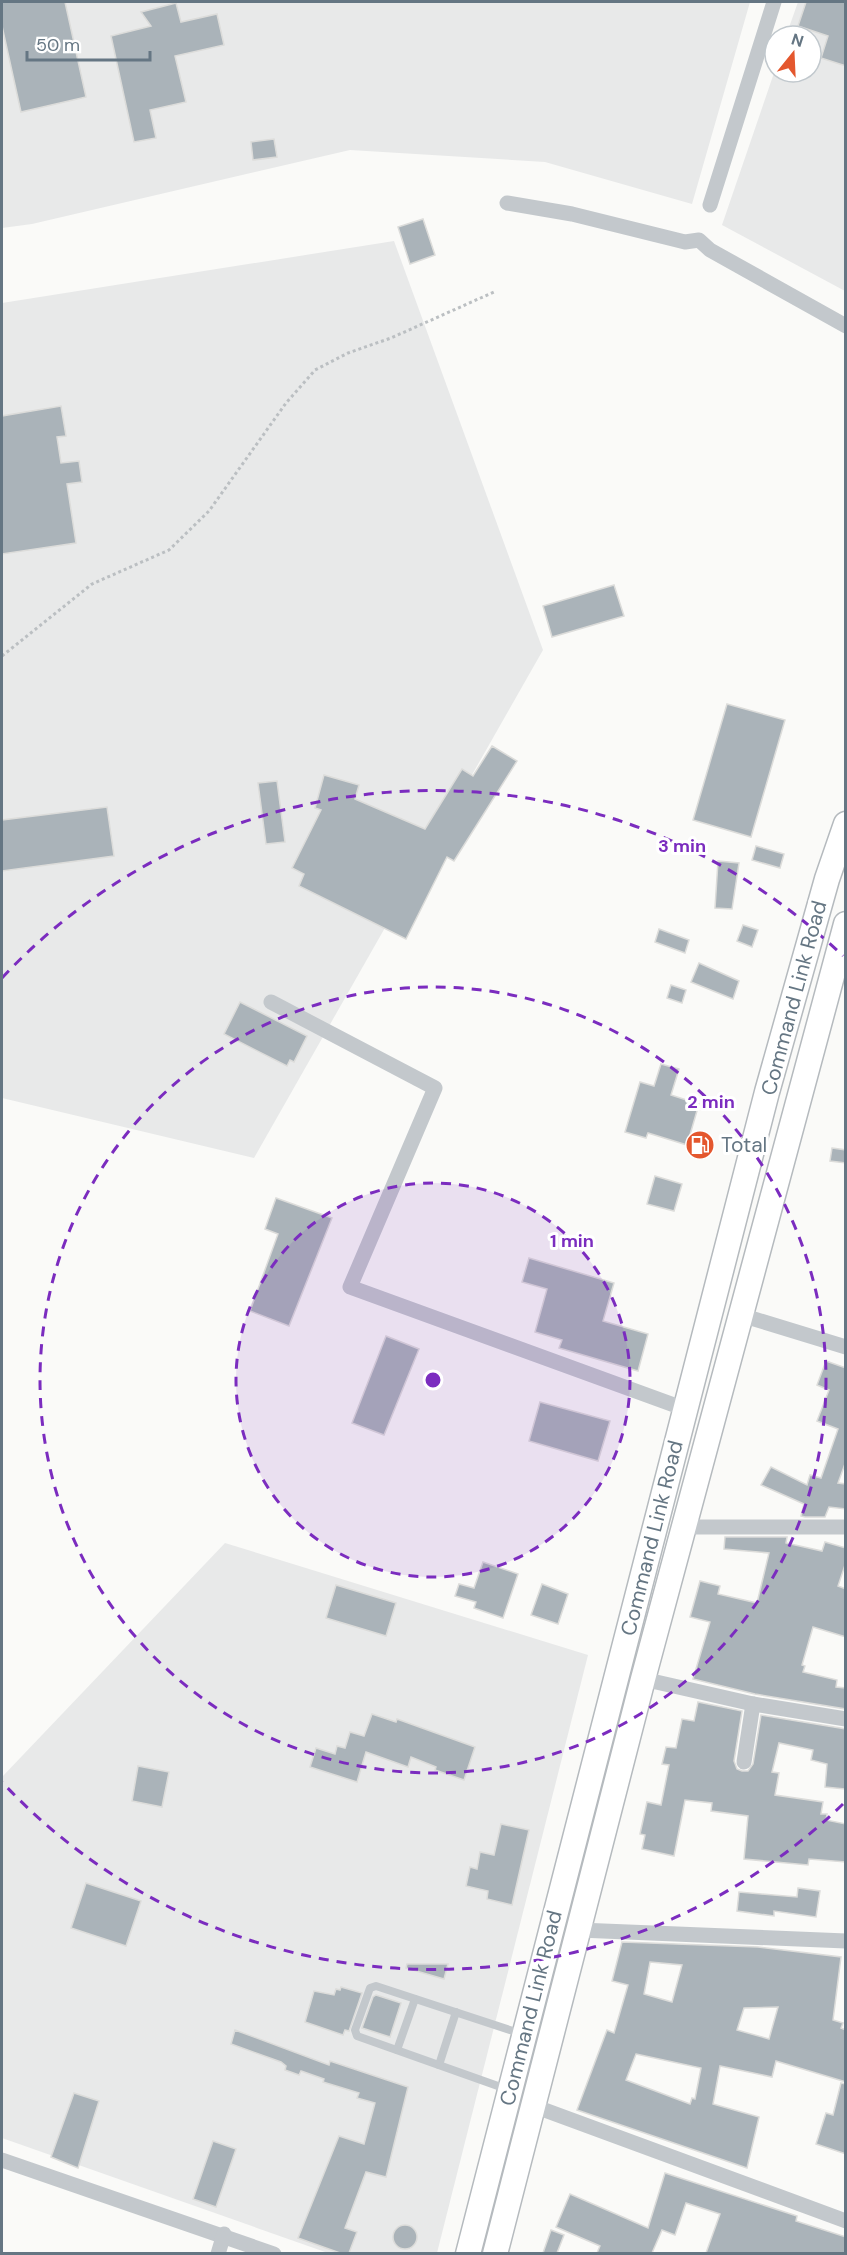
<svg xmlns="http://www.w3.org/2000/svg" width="847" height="2255" viewBox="0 0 847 2255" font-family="'DM Sans',sans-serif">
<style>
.built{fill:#e8e9e9}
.building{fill:#aab3b9;stroke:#dcdcda;stroke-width:1.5;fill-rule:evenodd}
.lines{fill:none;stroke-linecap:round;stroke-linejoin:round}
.primary-casing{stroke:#b5babe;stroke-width:27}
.path{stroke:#bbbfc2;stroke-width:3;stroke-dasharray:3 3;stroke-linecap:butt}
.service{stroke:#c3c8cc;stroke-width:8}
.minor{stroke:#c3c8cc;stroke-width:15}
.primary{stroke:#fff;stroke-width:24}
.ring{fill:none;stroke:#7b2cbf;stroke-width:3;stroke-dasharray:10 8}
.labels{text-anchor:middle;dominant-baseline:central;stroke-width:6;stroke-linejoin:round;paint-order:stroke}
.street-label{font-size:21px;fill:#657683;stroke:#fff}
.poi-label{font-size:21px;fill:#657683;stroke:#fff;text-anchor:start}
.centre{fill:#7b2cbf;stroke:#fff;stroke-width:3}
.ring-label{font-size:18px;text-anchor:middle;font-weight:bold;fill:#7b2cbf;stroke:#fff;stroke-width:6;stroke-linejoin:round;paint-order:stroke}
</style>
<rect width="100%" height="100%" fill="#fafaf8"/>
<!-- built -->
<g class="built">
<path d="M2,2H750L692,204L545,162L350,150L32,224L2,228Z"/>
<path d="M798,2H845V291L722,225L775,70V72H811V36H786Z"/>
<path d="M394,241L543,650L254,1158L2,1098V303Z"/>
<path d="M225,1543L588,1655L437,2253H328L2,2138V1777Z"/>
</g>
<!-- building -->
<g class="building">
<path d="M2,2H65L86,97L21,112L2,26Z"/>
<path d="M806,2H846V66L821,58L828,36L798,26Z"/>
<path d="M176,3L181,22L217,14L224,45L175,56L186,102L150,110L156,138L134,142L111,36L151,26L141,12Z"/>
<path d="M274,139L277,157L253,160L251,142Z"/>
<path d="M423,219L435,255L410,264L398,227Z"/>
<path d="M61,406L66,436L57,437L61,463L79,461L82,482L67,484L76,543L2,554V416Z"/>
<path d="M614,585L624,616L552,637L543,606Z"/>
<path d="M727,704L785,720L751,837L693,820Z"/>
<path d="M492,746L517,761L454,861L447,857L406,939L299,886L304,874L292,868L321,810L315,808L324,775L359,785L355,799L425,829L462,769L473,776Z"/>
<path d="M277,781L285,842L266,844L258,783Z"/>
<path d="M107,807L114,856L2,871V820Z"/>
<path d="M756,846L784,854L780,868L752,860Z"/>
<path d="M718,861L739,863L732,909L715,908Z"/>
<path d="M743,925L758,930L752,947L737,941Z"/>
<path d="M659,929L689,940L685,953L655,942Z"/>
<path d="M699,963L739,981L733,999L691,982Z"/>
<path d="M671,985L686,990L682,1003L667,998Z"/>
<path d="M240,1002L307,1036L294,1062L290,1060L287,1066L224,1034Z"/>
<path d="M661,1064L679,1069L671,1095L699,1104L687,1145L648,1133L646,1138L625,1132L640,1082L654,1086Z"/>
<path d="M832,1148L846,1150V1163L830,1161Z"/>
<path d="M655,1176L682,1184L674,1211L647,1204Z"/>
<path d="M276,1198L332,1218L289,1326L250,1311L278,1234L265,1229Z"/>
<path d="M529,1258L614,1283L603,1321L648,1334L638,1371L559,1348L562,1340L535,1332L547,1289L522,1282Z"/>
<path d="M386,1336L419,1349L384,1435L352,1423Z"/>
<path d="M826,1361L846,1368V1461L838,1483L846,1484V1509L829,1507L825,1517H805L801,1516L804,1504L761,1485L771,1467L807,1485L810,1475L821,1478L838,1429L817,1421L829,1390L817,1385Z"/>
<path d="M540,1402L610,1421L598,1461L529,1441Z"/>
<path d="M725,1537H787L786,1543L822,1551L825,1542L846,1548V1562L838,1586L846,1589V1637L813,1627L802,1665L805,1666L803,1672L837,1680L836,1687L846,1688V1709L755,1694L693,1679L710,1622L690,1617L700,1581L720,1586L718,1594L757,1603L769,1553L724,1549Z"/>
<path d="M483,1562L518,1574L503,1618L474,1608L476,1602L455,1596L459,1584L474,1588Z"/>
<path d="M542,1584L568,1594L558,1624L531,1615Z"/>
<path d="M336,1585L396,1603L386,1636L326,1618Z"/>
<path d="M698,1702L742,1711L734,1761L737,1769L742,1771H748L753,1764L761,1715L846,1729L845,1789L825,1787L827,1764L811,1760L813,1750L779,1743L772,1772L779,1773L775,1795L823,1802L821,1814H827L826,1820L846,1824V1862L809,1859L808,1865L744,1859L748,1816L711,1811L712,1803L685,1800L674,1856L642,1849L645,1835L640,1834L647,1802L661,1805L669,1765L662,1764L666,1747L676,1748L682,1719L694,1721Z"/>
<path d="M372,1714L396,1722L397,1719L475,1747L464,1780L435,1770L436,1767L411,1757L408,1767L366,1752L357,1782L310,1767L316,1748L335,1754L337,1746L345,1748L350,1732L364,1736Z"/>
<path d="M138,1766L169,1772L162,1807L132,1801Z"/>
<path d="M501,1824L529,1830L512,1905L487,1899L488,1891L466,1886L470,1867L477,1869L480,1852L494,1855Z"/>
<path d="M86,1883L141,1901L126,1946L71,1928Z"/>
<path d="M798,1888L820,1891L816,1917L774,1911V1916L737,1911L739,1892L797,1897Z"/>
<path d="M622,1942L758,1947L841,1957L833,2020L843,2023L841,2028L846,2030V2082L776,2061L772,2077L720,2066L713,2104L759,2117L747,2168L577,2110L607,2030L614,2033L628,1985L612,1981ZM650,1962L682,1965L672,2002L644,1994ZM778,2007L769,2039L737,2030L744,2008ZM636,2054L701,2068L695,2099L692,2098L690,2104L626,2080Z"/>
<path d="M407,1964H448L444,1979L406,1968Z"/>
<path d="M341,1987L362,1993L349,2031L345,2030L343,2035L305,2022L314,1991L334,1995L336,1989L340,1990Z"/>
<path d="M376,1995L401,2003L390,2037L362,2028L373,1997Z"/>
<path d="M235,2030L329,2065L330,2061L408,2087L386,2177L366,2172L345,2228L357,2232L349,2253H340L298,2238L339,2136L364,2144L375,2103L357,2098L359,2093L323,2082L324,2079L301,2071L299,2075L285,2070L286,2066L281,2062L231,2044Z"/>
<path d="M841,2083L846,2084V2154L816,2144L826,2113L833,2115Z"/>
<path d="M74,2093L99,2101L78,2168L51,2157Z"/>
<path d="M213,2141L236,2149L216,2207L193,2199Z"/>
<path d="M665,2173L797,2216L796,2221L846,2237V2253H706L720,2214L686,2203L675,2235L662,2230L652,2253H597L600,2246L556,2227L570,2194L648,2228Z"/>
<circle cx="405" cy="2237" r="12"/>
<path d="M551,2230L564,2235L557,2253H543Z"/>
</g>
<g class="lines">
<!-- primary casing -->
<g class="primary-casing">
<g id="primary">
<path d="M468,2254L767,1092L827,879L846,824"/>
<path d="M495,2254L643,1679L846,924"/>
</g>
</g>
<!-- path -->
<path class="path" d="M2,656L92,584L169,550L209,511L286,403L315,370L348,353L391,338L494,292"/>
<!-- service -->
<g class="service">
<path d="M397,2050L415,1999"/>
<path d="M439,2065L456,2012"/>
<path d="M509,2090L357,2036L355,2030L370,1988L376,1986L522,2034"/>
</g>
<!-- minor -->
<g class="minor">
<path d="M507,203L572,214L685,242L699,240L710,250L846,326"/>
<path d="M710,205L774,2"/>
<path d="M271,1002L435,1088L350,1287L685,1409"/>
<path d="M741,1315L846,1347"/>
<path d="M683,1527H846"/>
<path d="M643,1679L753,1704L846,1719"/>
<path d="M744,1762L753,1704"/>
<path d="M579,1930L846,1941"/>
<path d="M531,2105L846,2221"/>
<path d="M2,2160L274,2254"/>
<path d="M218,2254L224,2234"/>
</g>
<!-- primary -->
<use href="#primary" class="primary"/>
</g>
<!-- distance rings -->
<circle cx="433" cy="1380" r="197" fill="#7b2cbf" fill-opacity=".12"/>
<g class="ring">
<circle cx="433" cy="1380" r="197"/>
<circle cx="433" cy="1380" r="393"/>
<path d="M843 1804A590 590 0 0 1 2 1782M2 978A590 590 0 0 1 843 956"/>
</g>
<!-- icons -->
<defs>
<g id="fuel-disc" transform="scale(1.5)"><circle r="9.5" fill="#e4572e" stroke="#fff"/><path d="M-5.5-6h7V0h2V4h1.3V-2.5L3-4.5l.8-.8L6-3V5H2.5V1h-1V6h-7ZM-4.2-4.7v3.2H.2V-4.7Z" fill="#fff"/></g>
</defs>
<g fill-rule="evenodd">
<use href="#fuel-disc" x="700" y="1145"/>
</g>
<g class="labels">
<!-- street labels -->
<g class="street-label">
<text transform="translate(794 998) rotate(-75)">Command Link Road</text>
<text transform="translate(652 1538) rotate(-76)">Command Link Road</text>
<text transform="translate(531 2008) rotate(-76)">Command Link Road</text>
</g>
<!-- poi labels -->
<g class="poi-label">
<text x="721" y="1145">Total</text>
</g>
</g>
<circle cx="433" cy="1380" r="9" class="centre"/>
<g class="ring-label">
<text x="682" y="852">3 min</text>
<text x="711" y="1108">2 min</text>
<text x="572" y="1247">1 min</text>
</g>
<!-- border -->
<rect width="847" height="2255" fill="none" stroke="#657683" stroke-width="6"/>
<!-- north arrow -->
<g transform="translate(793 54) rotate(18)"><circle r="28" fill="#ffffff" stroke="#c1c8cd" stroke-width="1.5"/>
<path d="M0-4.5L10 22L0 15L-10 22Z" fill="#e4572e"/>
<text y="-9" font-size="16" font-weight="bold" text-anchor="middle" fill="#657683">N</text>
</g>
<!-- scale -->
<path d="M27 51v9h123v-9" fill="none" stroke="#657683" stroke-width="3"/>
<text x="36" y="51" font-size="18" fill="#657683" stroke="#ffffff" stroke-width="4.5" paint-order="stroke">50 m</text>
</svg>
